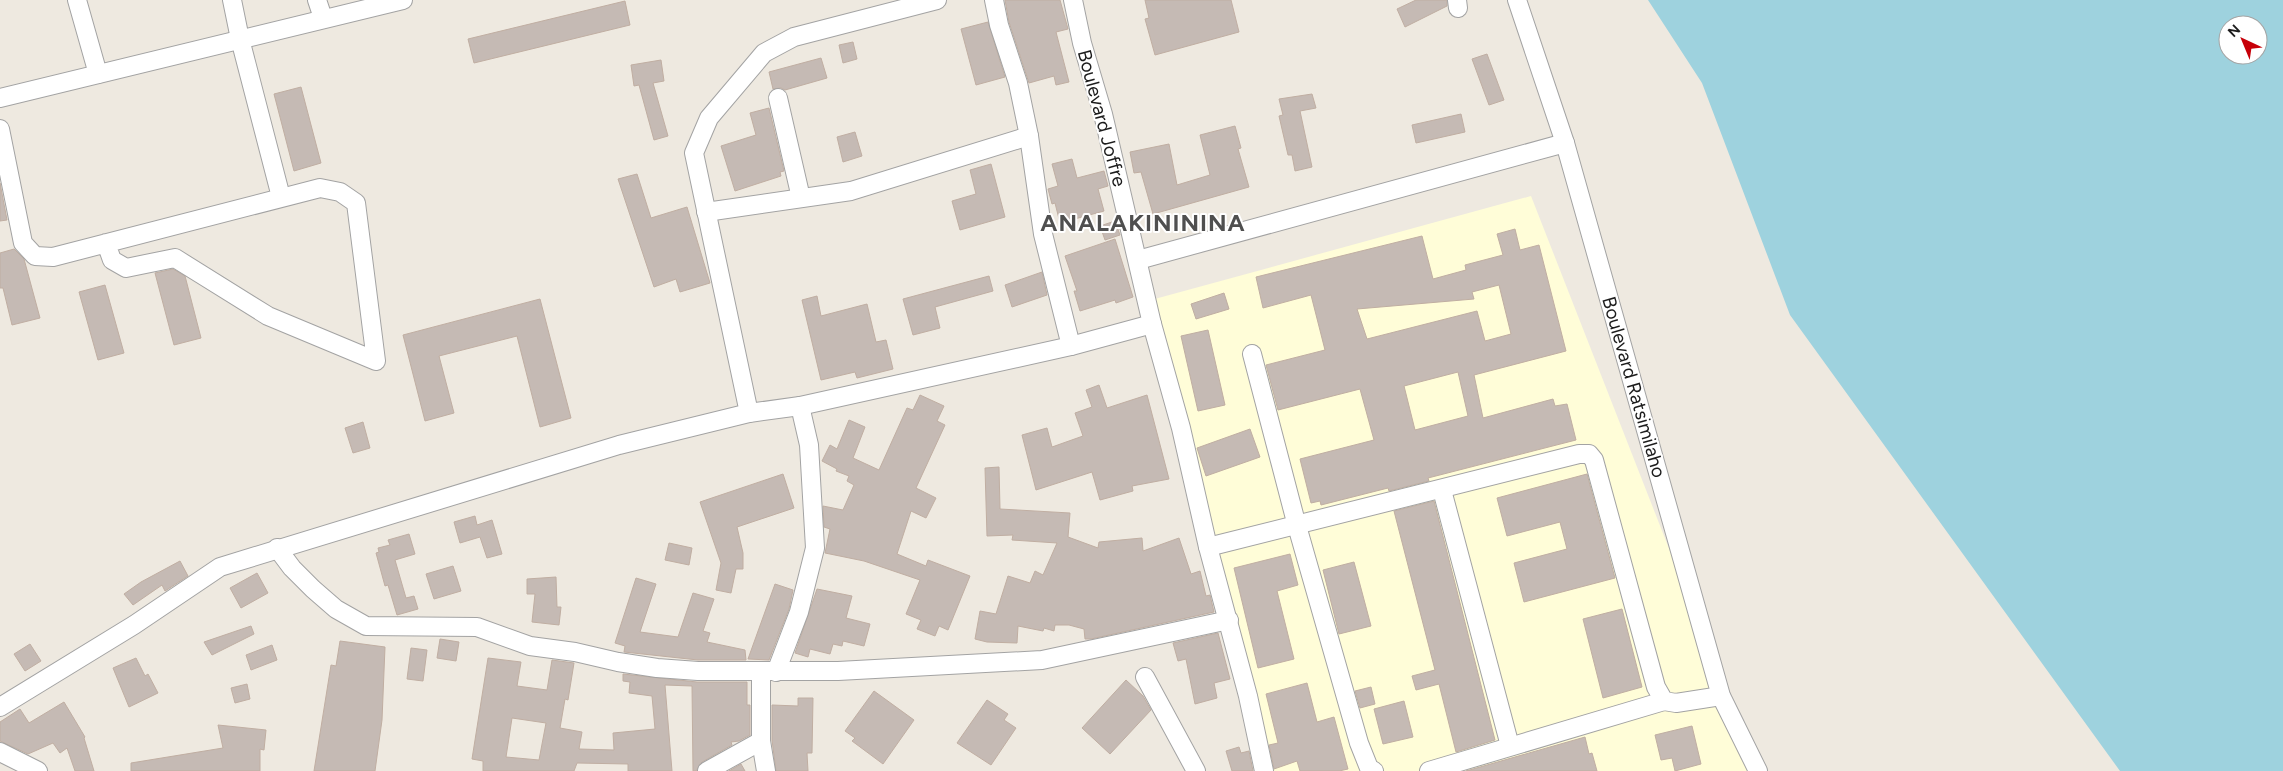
<svg xmlns="http://www.w3.org/2000/svg" width="2283" height="771" viewBox="0 0 2283 771" font-family="Figtree,sans-serif">
<style>
.education{fill:#fffdd8}
.water{fill:#9ed2de;fill-rule:evenodd}
.building{fill:#c5bab4;stroke:#c0aea2;fill-rule:evenodd}
.lines{fill:none;stroke-linecap:round;stroke-linejoin:round}
.minor-casing{stroke:#a3a3a3;stroke-width:20}
.minor{stroke:#fff;stroke-width:18}
.labels{text-anchor:middle;dominant-baseline:central;stroke-width:4;stroke-linejoin:round;paint-order:stroke}
.street-label{font-size:19px;fill:#1c1c1c;stroke:#fff}
.district-label{font-size:24px;font-weight:bold;letter-spacing:1px;fill:#4f4f4f;stroke:#fff}
</style>
<rect width="100%" height="100%" fill="#eee9e0"/>
<!-- education -->
<path class="education" d="M1531,196L1756,771H1266L1140,303Z"/>
<!-- water -->
<path class="water" d="M1648,0H2283V771H2120L1790,315L1702,83ZM2228,25H2258V55H2228Z"/>
<!-- building -->
<g class="building">
<path d="M1005,0H1060L1068,29L1056,32L1069,82L1056,85L1054,76L1029,83L1009,22Z"/>
<path d="M1145,0H1231L1239,32L1155,55L1145,19L1149,18Z"/>
<path d="M1416,0H1447V6L1405,27L1397,9Z"/>
<path d="M625,1L630,25L474,63L468,39Z"/>
<path d="M988,22L1005,77L976,85L961,29Z"/>
<path d="M853,42L857,59L843,63L839,45Z"/>
<path d="M1487,54L1504,100L1489,105L1472,59Z"/>
<path d="M821,58L827,78L785,90L781,88L773,89L769,72Z"/>
<path d="M661,60L664,81L653,83L668,136L654,140L639,85L634,86L631,65Z"/>
<path d="M301,87L321,163L294,171L274,94Z"/>
<path d="M1312,94L1316,108L1300,111L1312,167L1295,171L1292,155H1288L1279,116L1283,115L1279,99Z"/>
<path d="M769,108L784,171L780,172L781,176L735,191L721,146L756,135L750,113Z"/>
<path d="M1461,114L1465,132L1416,143L1412,125Z"/>
<path d="M1235,126L1241,148L1238,149L1249,187L1153,214L1141,172L1134,173L1130,152L1169,144L1177,185L1210,175L1200,135Z"/>
<path d="M855,132L862,156L843,162L837,137Z"/>
<path d="M1072,159L1077,178L1104,171L1108,186L1098,189L1104,211L1060,223L1055,203L1052,204L1048,189L1058,186L1052,164Z"/>
<path d="M991,164L1005,217L960,230L952,201L976,194L970,170Z"/>
<path d="M637,174L651,218L687,207L710,283L680,292L676,279L654,287L618,179Z"/>
<path d="M0,183L7,220L0,221Z"/>
<path d="M1115,221L1120,235L1105,240L1100,226Z"/>
<path d="M1515,229L1520,250L1539,245L1566,351L1474,375L1483,418L1553,399L1555,406L1567,404L1576,440L1428,478L1429,481L1389,491L1388,488L1321,505L1320,501L1311,503L1300,459L1374,440L1360,389L1278,410L1266,365L1325,350L1311,295L1263,308L1256,277L1422,236L1433,279L1466,270L1465,265L1503,255L1497,234ZM1499,285L1511,334L1485,341L1477,311L1367,339L1357,309L1474,299L1472,292ZM1458,372L1468,416L1415,430L1404,386Z"/>
<path d="M1115,239L1133,297L1116,303L1115,300L1080,311L1074,291H1077L1065,256Z"/>
<path d="M14,249L24,259L40,318L12,325L3,288H0V253Z"/>
<path d="M173,269L185,276L201,338L174,345L155,273Z"/>
<path d="M1042,272L1047,295L1012,307L1005,285Z"/>
<path d="M989,276L993,291L935,307L940,328L913,335L903,299Z"/>
<path d="M105,285L124,353L98,360L79,292Z"/>
<path d="M1224,293L1229,309L1196,319L1191,304Z"/>
<path d="M817,296L821,316L867,304L876,342L886,340L893,369L857,378L855,372L821,380L802,300Z"/>
<path d="M540,299L571,418L540,427L517,336L439,356L454,413L425,421L403,335Z"/>
<path d="M1208,330L1225,405L1198,411L1181,336Z"/>
<path d="M1099,385L1107,408L1147,395L1169,479L1132,486L1133,491L1100,500L1092,472L1036,490L1022,435L1047,428L1052,447L1083,436L1075,413L1092,407L1086,390Z"/>
<path d="M920,395L944,406L937,421L945,425L916,488L936,498L926,518L911,511L897,554L926,566L928,560L970,576L948,630L939,626L935,636L917,629L921,620L906,614L920,580L864,561L825,553L830,529L824,527L823,506L843,510L854,485L847,481L849,476L836,471L837,469L822,461L830,445L837,449L849,420L865,427L853,458L879,470L907,408L913,410Z"/>
<path d="M363,422L370,448L353,453L345,428Z"/>
<path d="M1250,429L1260,457L1206,476L1197,448Z"/>
<path d="M999,467L1000,509L1070,513L1068,537L1098,548L1099,542L1142,538L1143,551L1179,538L1191,574L1200,571L1206,596L1210,595L1214,612L1091,639H1085L1084,629L1069,625H1055L1054,631L1044,628L1043,631L1018,626L1017,643L987,642L975,639L980,611L996,614L1008,576L1030,583L1035,571L1043,575L1057,543L1012,540L1013,535L987,536L985,468Z"/>
<path d="M783,474L794,508L737,527L743,553V569H736L731,593L716,590L721,563L700,502Z"/>
<path d="M1587,474L1615,578L1524,602L1514,563L1567,549L1560,522L1507,536L1497,498Z"/>
<path d="M1434,501L1495,740L1456,752L1439,684L1416,690L1412,676L1435,670L1394,511Z"/>
<path d="M475,516L477,525L492,520L502,554L487,558L480,537L460,543L454,522Z"/>
<path d="M409,534L415,554L395,560L406,598L414,596L418,609L397,615L388,585L385,586L376,553L379,552L378,548L390,545L388,540Z"/>
<path d="M669,543L692,548L689,565L665,560Z"/>
<path d="M1290,554L1298,585L1277,591L1294,659L1258,668L1234,568Z"/>
<path d="M180,561L188,576L165,591L162,585L133,605L124,594L141,582Z"/>
<path d="M1354,562L1371,626L1339,634L1323,570Z"/>
<path d="M453,566L461,591L434,599L426,574Z"/>
<path d="M257,573L268,593L241,608L230,588Z"/>
<path d="M556,577L557,607H561L559,625L532,622L535,594H527V579Z"/>
<path d="M636,578L656,584L640,632L678,637L693,593L714,599L703,631L710,633L707,642L745,650L746,660H698L624,652L625,646L615,643Z"/>
<path d="M775,584L793,590L789,609L769,660L748,659Z"/>
<path d="M817,589L852,596L846,618L870,624L864,646L843,641L842,646L833,644L830,654L810,649L808,657L795,653Z"/>
<path d="M1622,609L1642,687L1603,698L1583,619Z"/>
<path d="M251,626L254,634L212,655L204,642Z"/>
<path d="M1218,633L1230,679L1214,683L1217,698L1195,704L1186,659L1178,661L1173,643Z"/>
<path d="M440,639L459,642L456,661L437,658Z"/>
<path d="M340,641L385,647L382,720L375,771H314L331,665L336,666Z"/>
<path d="M30,644L41,661L25,671L14,654Z"/>
<path d="M272,645L277,660L251,670L246,655Z"/>
<path d="M411,648L427,650L423,681L407,679Z"/>
<path d="M136,658L145,676L148,674L158,693L129,707L113,668Z"/>
<path d="M488,658L521,662L517,686L547,690L552,660L574,663L568,700L565,699L560,728L582,732L579,749L614,750L613,733L655,729L652,696L629,693L630,682L623,681V674L697,682H747V705H750V735L739,741L731,742L732,745L702,762L696,771H693L692,686L665,685L672,771H628V764L577,763L574,771H483V761L472,759ZM512,718L546,723L539,760L506,757Z"/>
<path d="M1126,680L1143,696L1151,710L1110,754L1082,728Z"/>
<path d="M1307,683L1317,722L1334,717L1348,769L1339,771H1300L1297,761L1274,769L1269,745L1278,743L1266,694Z"/>
<path d="M247,684L250,699L235,703L231,688Z"/>
<path d="M1371,687L1375,704L1360,708L1355,691Z"/>
<path d="M874,691L914,720L883,764L852,741L855,738L845,731Z"/>
<path d="M798,698H813L812,753H807L808,771H776L772,740V705L798,706Z"/>
<path d="M987,700L1008,714L1004,720L1016,728L991,765L957,743Z"/>
<path d="M1404,701L1413,737L1383,744L1374,709Z"/>
<path d="M64,702L85,737L84,738L94,771H75L67,748L60,753L53,743L28,754L0,741V722L20,709L29,723Z"/>
<path d="M218,725L266,730L264,750L260,749V771H131V763L223,748Z"/>
<path d="M1692,726L1701,764L1675,771L1672,758L1661,760L1655,735Z"/>
<path d="M1585,737L1589,754L1592,753L1597,771H1466Z"/>
<path d="M1239,747L1241,753L1249,751L1253,771H1232L1226,751Z"/>
<path d="M741,764L745,771H729Z"/>
</g>
<g class="lines">
<!-- minor casing -->
<g class="minor-casing">
<g id="minor">
<path d="M77,0L98,74"/>
<path d="M232,0L240,39L281,197"/>
<path d="M317,0L323,18"/>
<path d="M994,0L999,25L1018,83L1029,136L1043,234L1071,346"/>
<path d="M1073,0L1082,43L1103,114L1152,324L1181,428L1208,547L1248,696L1264,771"/>
<path d="M1457,0L1458,8"/>
<path d="M1517,0L1565,143L1721,696L1758,771"/>
<path d="M0,98L403,0"/>
<path d="M778,98L801,198"/>
<path d="M0,129L23,243L35,256L53,257L320,188L340,192L356,203L376,361L268,316L175,258L126,268L112,260L106,243"/>
<path d="M706,212L851,191L1029,136"/>
<path d="M1138,260L1565,143"/>
<path d="M1252,354L1297,526L1359,743L1369,768L1374,771"/>
<path d="M749,413L694,153L709,118L764,53L794,37L937,0"/>
<path d="M1442,490L1510,746"/>
<path d="M1208,547L1579,454H1589L1594,460L1656,687L1664,701L1676,703L1721,696"/>
<path d="M277,548L292,568L313,589L336,609L366,626L477,627L530,646L575,652L618,662L657,668L698,671H838L1042,660L1229,620"/>
<path d="M761,672V741L766,771"/>
<path d="M776,672L799,612L815,548L809,445L800,406"/>
<path d="M1145,677L1196,771"/>
<path d="M0,707L134,625L220,567L619,445L749,413L800,406L1071,346L1152,324"/>
<path d="M0,752L38,771"/>
<path d="M707,771L761,741"/>
<path d="M1429,771L1664,701"/>
</g>
</g>
<!-- minor -->
<use href="#minor" class="minor"/>
</g>
<g class="labels">
<!-- street labels -->
<g class="street-label">
<text transform="translate(1102 118) rotate(75)">Boulevard Joffre</text>
<text transform="translate(1634 387) rotate(74)">Boulevard Ratsimilaho</text>
</g>
<!-- district labels -->
<g class="district-label">
<text x="1143" y="222">ANALAKINININA</text>
</g>
</g>
<!-- north arrow -->
<g transform="translate(2243 40) rotate(316)"><circle r="24" fill="#ffffff" stroke="#a4a4a4"/>
<path d="M0-4L9 19L0 12L-9 19Z" fill="#c70009"/>
<text y="-8" font-size="14" font-weight="bold" text-anchor="middle" fill="#1c1c1c">N</text>
</g>
</svg>
